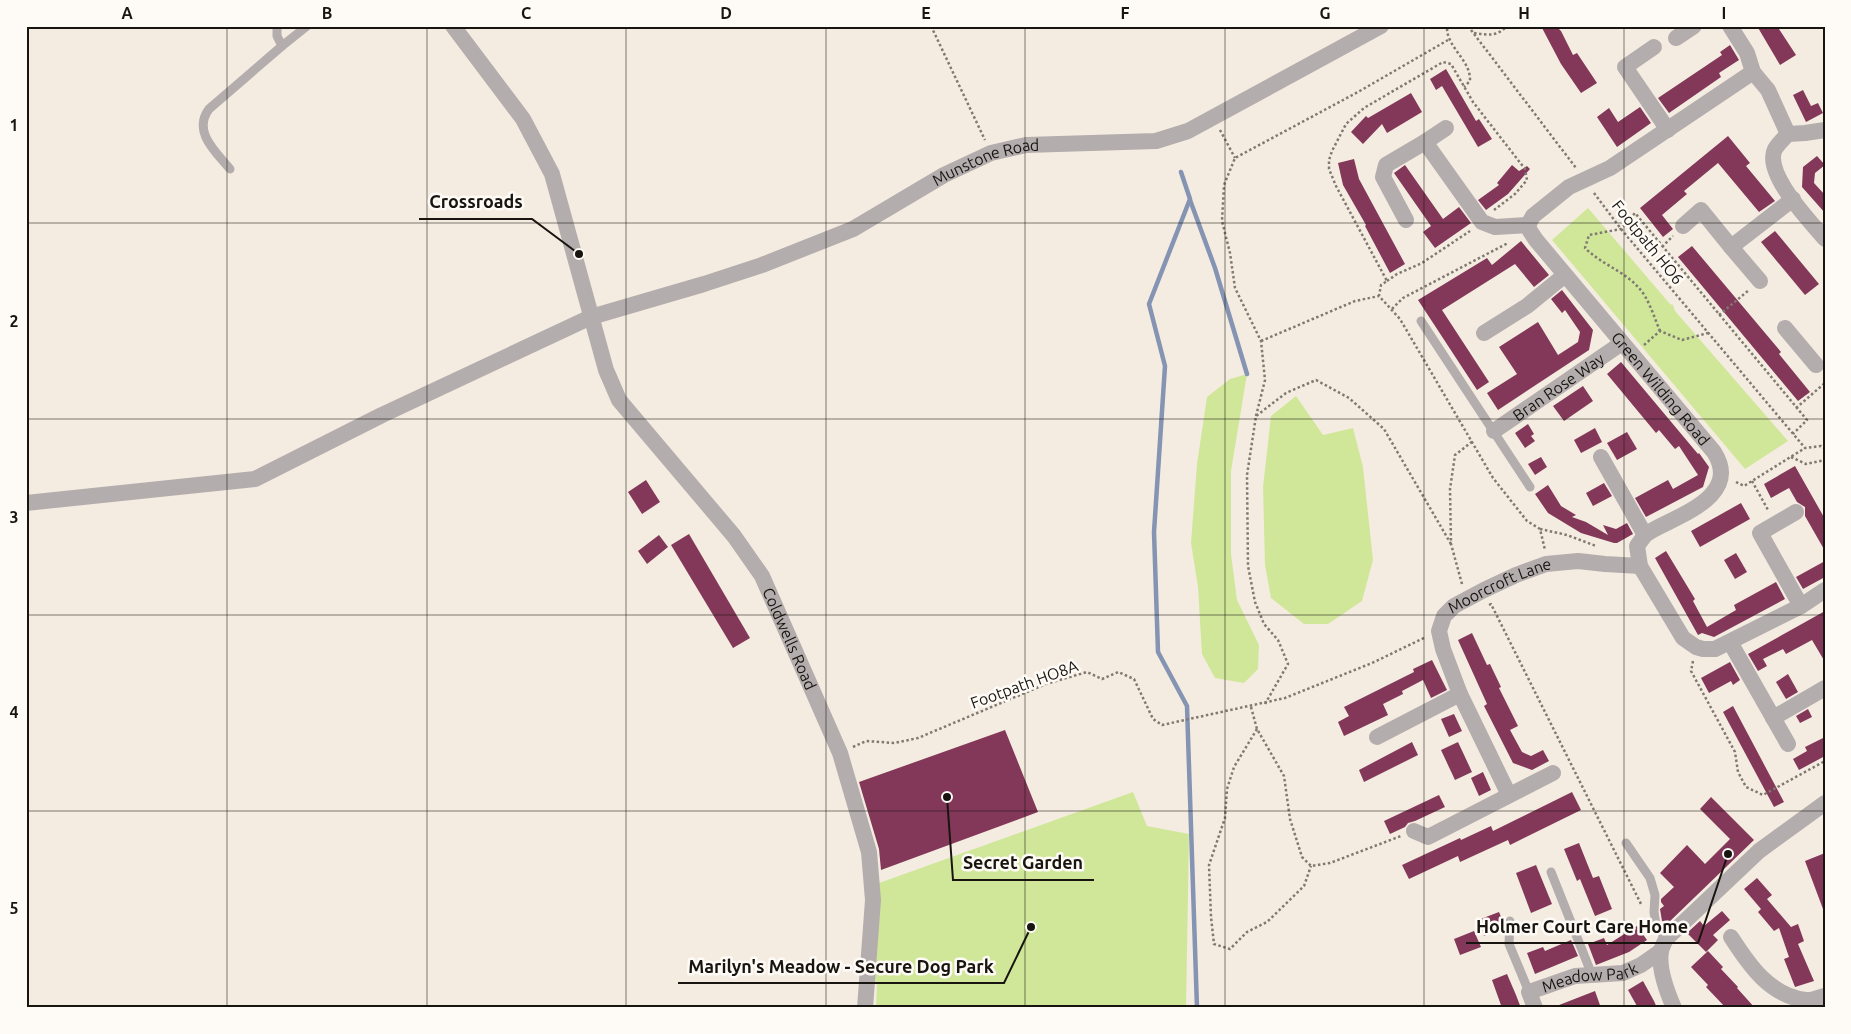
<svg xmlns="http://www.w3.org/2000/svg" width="1851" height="1034" viewBox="0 0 1851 1034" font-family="Ubuntu,sans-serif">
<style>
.green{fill:#d0e79a}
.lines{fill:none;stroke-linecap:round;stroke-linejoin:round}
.stream{stroke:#8594b2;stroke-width:4.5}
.building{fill:#833859}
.path{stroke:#7f7972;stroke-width:2.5;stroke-dasharray:2.5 2.5;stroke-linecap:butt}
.lane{stroke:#b4adad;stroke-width:9}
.street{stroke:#b4adad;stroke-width:16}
.grid{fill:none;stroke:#181511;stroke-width:1;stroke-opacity:0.55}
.labels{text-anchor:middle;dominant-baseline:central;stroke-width:5;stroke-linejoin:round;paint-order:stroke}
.street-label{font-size:16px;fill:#181511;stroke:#fefaf6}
.leader{fill:none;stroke:#181511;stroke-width:2}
.callout-dot{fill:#181511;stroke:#fefaf6;stroke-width:2}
.callout-label{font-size:18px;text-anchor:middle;font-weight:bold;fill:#181511;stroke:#fefaf6;stroke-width:5;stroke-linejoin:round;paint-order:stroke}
.neatline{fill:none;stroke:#181511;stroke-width:2}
.grid-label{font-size:16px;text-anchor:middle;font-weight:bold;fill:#181511}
</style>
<rect width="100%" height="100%" fill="#f5ece1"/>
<!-- green -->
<g class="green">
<path d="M1588,208L1670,304L1673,305L1675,311L1788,441L1745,469L1552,240Z"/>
<path d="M1247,374L1231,471V554L1237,600L1259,645L1258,669L1244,683L1215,678L1202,654L1198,587L1191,543L1197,464L1207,397L1230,379Z"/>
<path d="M1296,396L1323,435L1353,428L1363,467L1373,560L1362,601L1328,624H1304L1271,598L1265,565L1263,487L1271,416Z"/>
<path d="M1133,792L1147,826L1189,834L1186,1008H876L877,985L871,972L879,883Z"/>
</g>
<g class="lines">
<!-- stream -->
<g class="stream">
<path d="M1181,172L1190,199L1149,304L1165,366L1154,532L1158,652L1187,706L1197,1008"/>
<path d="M1190,200L1215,268L1247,374"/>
</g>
</g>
<!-- building -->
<g class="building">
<path d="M1541,26H1556L1561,31L1573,55L1577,53L1597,83L1581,93L1561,64Z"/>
<path d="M1757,26H1777L1796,55L1780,65Z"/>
<path d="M1730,45L1739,60L1719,73L1721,77L1669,113L1658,98L1722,55L1720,52Z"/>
<path d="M1446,69L1476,121L1479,119L1492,139L1478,147L1442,86L1436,90L1430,79Z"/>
<path d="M1803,90L1811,106L1818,103L1823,113L1806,122L1793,95Z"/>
<path d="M1411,93L1422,112L1387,133L1382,124L1363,144L1351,132L1366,116L1368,118Z"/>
<path d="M1640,107L1651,123L1617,147L1597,117L1609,108L1618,122Z"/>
<path d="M1728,136L1750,163L1746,166L1775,201L1759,212L1718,163L1684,191L1687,194L1662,215L1673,229L1663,237L1640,208Z"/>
<path d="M1817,156L1825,165L1815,173L1814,183L1825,195V213L1802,187L1803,167Z"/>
<path d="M1354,159L1359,179L1405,264L1390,273L1365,226L1366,225L1343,185L1338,163Z"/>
<path d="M1405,165L1443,219L1459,207L1471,223L1435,248L1423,232L1431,226L1394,173Z"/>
<path d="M1512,165L1519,171L1527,166L1530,169L1508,194L1486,210L1478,200L1499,185L1497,183Z"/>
<path d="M1775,231L1819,284L1805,295L1761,242Z"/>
<path d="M1521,241L1549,275L1534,287L1515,264L1442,310L1489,382L1477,390L1418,300L1487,258L1492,265Z"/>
<path d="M1692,246L1781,352L1779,354L1810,392L1798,401L1678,257Z"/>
<path d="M1562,290L1593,330L1589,350L1498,410L1487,393L1517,374L1499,347L1538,322L1558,355L1578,342L1580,332L1565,310L1562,313L1551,299Z"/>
<path d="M1621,362L1698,454L1699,453L1709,467L1703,487L1646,517L1635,498L1668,480L1673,489L1698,475L1679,446L1675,449L1659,430L1656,433L1607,374Z"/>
<path d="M1583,386L1593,401L1564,421L1553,406Z"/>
<path d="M1528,424L1534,434L1531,436L1535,441L1525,448L1515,433Z"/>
<path d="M1595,428L1602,442L1581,453L1574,440Z"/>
<path d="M1627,432L1637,449L1617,460L1607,443Z"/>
<path d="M1541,457L1547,467L1535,475L1528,464Z"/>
<path d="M1795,466L1825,519V551L1805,516V507L1797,502L1789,488L1771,498L1764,484Z"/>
<path d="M646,480L660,502L642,514L628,492Z"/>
<path d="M1604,483L1612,496L1593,506L1586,493Z"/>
<path d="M1548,485L1561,506L1576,515L1572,517L1586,522L1608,535L1603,525L1616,529L1627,523L1633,534L1617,543H1614L1581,533L1548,513L1535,494Z"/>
<path d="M1741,503L1750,519L1700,547L1691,531Z"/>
<path d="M689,534L750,638L733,648L671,545Z"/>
<path d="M659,535L668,547L647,564L638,551Z"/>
<path d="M1666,551L1695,599L1693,601L1707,627L1736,610L1734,605L1776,582L1785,599L1714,637L1702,633L1698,635L1655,558Z"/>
<path d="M1736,553L1747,572L1735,579L1724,560Z"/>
<path d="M1825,561V577L1803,589L1796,577Z"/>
<path d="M1825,611V662L1812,640L1786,654L1783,649L1763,659L1767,666L1758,671L1748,654Z"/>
<path d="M1472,633L1487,665L1490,664L1501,687L1499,688L1518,726L1510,730L1522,752L1531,756L1543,750L1549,761L1532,770L1513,763L1484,706L1487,704L1458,640Z"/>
<path d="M1432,660L1447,690L1431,698L1423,680L1402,691L1403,694L1383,704L1388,715L1344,736L1338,722L1349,716L1344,707L1414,672L1413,669Z"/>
<path d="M1730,662L1740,680L1733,685L1731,681L1709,693L1701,678Z"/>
<path d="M1788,674L1798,692L1786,699L1776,682Z"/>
<path d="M1733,706L1784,802L1774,807L1723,712Z"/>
<path d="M1808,709L1812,717L1800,723L1796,716Z"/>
<path d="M1454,714L1462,731L1449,737L1441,719Z"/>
<path d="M1005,730L1038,812L881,870L879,849L859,782Z"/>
<path d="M1825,737V756L1799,770L1793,759L1807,751L1805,747Z"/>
<path d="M1412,742L1418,755L1364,782L1359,770Z"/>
<path d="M1458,742L1472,772L1455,780L1441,750Z"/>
<path d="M1483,772L1491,790L1479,796L1471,778Z"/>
<path d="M1572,792L1581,810L1510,845L1508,840L1460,862L1458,856L1409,879L1402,865L1460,838L1461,840L1491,826L1493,831Z"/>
<path d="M1439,795L1445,807L1415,821L1408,823L1405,827L1390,834L1384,821Z"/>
<path d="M1711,797L1754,840L1666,925L1662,921L1660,909L1664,906L1661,902V899L1674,887L1660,873L1687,845L1705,864L1730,839L1700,809Z"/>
<path d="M1579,843L1593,878L1599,876L1612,909L1595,916L1580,879L1577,881L1564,849Z"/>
<path d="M1825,853V909H1823L1805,861Z"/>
<path d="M1536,865L1552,904L1531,913L1516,873Z"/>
<path d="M1757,878L1772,895L1767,899L1791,927L1798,924L1804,941L1798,944L1814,981L1795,987L1784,959L1789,957L1779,928L1774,931L1758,912L1761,909L1744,889Z"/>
<path d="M1722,911L1730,920L1713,935L1718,940L1706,952L1687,933L1700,921L1704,926Z"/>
<path d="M1499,912L1504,924L1503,928L1484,936L1478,920Z"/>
<path d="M1637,926L1647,940L1629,952L1596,965L1588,944L1604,938L1607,945Z"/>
<path d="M1474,931L1481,947L1460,955L1454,939Z"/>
<path d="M1571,940L1578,956L1535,974L1527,953L1543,947L1545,951Z"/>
<path d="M1708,951L1723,967L1721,969L1738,987L1737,988L1755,1008H1726L1706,987L1708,985L1691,967Z"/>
<path d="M1507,974L1516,995L1521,1008H1502L1492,980Z"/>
<path d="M1643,981L1654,1001L1657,1008H1638L1628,990Z"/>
<path d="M1595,991L1601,1008H1555L1554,1007Z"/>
</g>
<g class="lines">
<!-- path -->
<g class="path">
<path d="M931,26L985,140"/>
<path d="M1452,26L1447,30C1449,49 1471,61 1470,81L1464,87"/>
<path d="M1468,26L1576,168"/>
<path d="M1474,33C1487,35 1497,37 1507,26"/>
<path d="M1220,130L1235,158"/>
<path d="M1594,193L1621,229L1805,448L1821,446L1825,449"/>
<path d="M1494,210L1515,194L1527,180L1525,169L1473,102L1451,64L1443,62L1364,108L1346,124L1332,151L1329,160V169L1336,186L1387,281L1381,285L1379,296L1400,319L1493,478L1527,521L1540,529L1545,550"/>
<path d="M1662,247L1673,236"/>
<path d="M1387,281L1397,274L1422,263L1470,231"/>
<path d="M1392,309L1403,298L1508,243"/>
<path d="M1719,315L1749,290"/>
<path d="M1660,331C1654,317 1649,299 1639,288C1624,271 1601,264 1585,248L1589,235L1621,229L1635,213L1807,420L1793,434"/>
<path d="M1261,341L1355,301L1379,296"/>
<path d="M1644,345L1660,331L1682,340L1708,333"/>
<path d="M1796,408L1825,383"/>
<path d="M1256,416L1265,380L1261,341L1235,288L1230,253L1222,221L1224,185L1235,158L1358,92L1448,40"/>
<path d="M1791,457L1806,464L1825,460"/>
<path d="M1752,481L1768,510"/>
<path d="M1736,482L1744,486L1805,448"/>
<path d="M1540,529L1567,535L1596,546"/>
<path d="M1462,584L1451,544L1450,489L1455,455L1473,441"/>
<path d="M1489,605L1491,604L1642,906"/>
<path d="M1693,661L1691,671L1735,752L1738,772L1746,787L1763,795L1825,761"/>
<path d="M1265,704L1288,664L1278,640L1264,624L1255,602L1248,566L1247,475L1256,416L1286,393L1316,380L1349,398L1384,429L1451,544"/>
<path d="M1251,707L1257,729L1284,776L1290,819L1302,857L1311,866L1330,863L1401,836"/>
<path d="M1257,729L1234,767L1227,789L1225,818L1209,865L1211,917L1214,944L1230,949L1247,932L1267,922L1304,886L1311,866"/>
<path d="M853,747L866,741L894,743L918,738L1046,684L1087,672L1102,679L1118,672L1134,679L1153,719L1162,725L1285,698L1372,663L1426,637"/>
</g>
<!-- lane -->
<g class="lane">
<path d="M282,46L307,26"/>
<path d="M230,169C216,152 192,132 209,109L282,46L277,36V26"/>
<path d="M1421,321L1530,487"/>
<path d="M1626,843L1650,878L1655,895L1654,912L1656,925L1666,939"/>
<path d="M1551,872L1592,975"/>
<path d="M1510,921L1509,944L1529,992"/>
</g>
<!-- street -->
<g class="street">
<path id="s1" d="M453,26L523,119L552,174L606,370L619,400L734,536L762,576L840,753L869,852L873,900L865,1008"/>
<path d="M1730,26L1747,53L1753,72L1768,90L1788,134"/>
<path d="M1676,38L1694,26"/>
<path d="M1654,47L1625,67L1668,130"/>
<path id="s2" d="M1753,72L1610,168L1569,187L1533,216L1528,225L1530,231L1536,240L1714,452C1741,495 1682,514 1653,530L1645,535L1637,546L1640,566L1683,638L1696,647L1703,649H1715L1801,606L1825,590"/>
<path d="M1825,130L1805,133L1788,134C1783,139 1778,144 1775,149C1763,173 1810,221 1825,239"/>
<path d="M1425,142L1446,128"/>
<path d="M1406,220L1383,177L1386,165L1425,142L1482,222L1495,227L1528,225"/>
<path d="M1683,226L1701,210L1731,247L1793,199"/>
<path d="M1731,247L1760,281"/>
<path d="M1785,328L1816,365"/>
<path d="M1484,333L1527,306L1565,275"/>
<path id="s3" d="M1494,431L1622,343"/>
<path d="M1601,457L1645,535"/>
<path id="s4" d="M26,503L255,479L382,415L591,317L704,284L762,265L853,229L944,175L991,153L1026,145L1156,141L1188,131L1381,26"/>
<path d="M1796,512L1760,533L1801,606"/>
<path d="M1730,642L1788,744"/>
<path d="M1773,718L1825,688"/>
<path d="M1377,737L1460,694"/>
<path id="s5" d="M1509,795L1460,694L1443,649L1439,631L1444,616L1454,606L1484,590L1516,575L1546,564L1578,561L1605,564L1640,566"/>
<path d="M1414,831L1428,837L1553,773"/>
<path d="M1731,937C1749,965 1770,996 1806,1000C1812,1001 1819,997 1825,996"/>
<path id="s6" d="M1535,1008L1529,992L1575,976L1623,973L1641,965L1661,951"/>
<path d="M1674,1008C1667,992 1658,969 1661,951C1662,947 1664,943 1666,939L1759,851L1825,803"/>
</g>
</g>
<!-- grid -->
<path class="grid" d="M227,26V1008M427,26V1008M626,26V1008M826,26V1008M1025,26V1008M1225,26V1008M1424,26V1008M1624,26V1008M26,223H1825M26,419H1825M26,615H1825M26,811H1825"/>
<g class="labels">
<!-- street labels -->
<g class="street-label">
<text stroke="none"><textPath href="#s4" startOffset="1030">Munstone Road</textPath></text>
<text transform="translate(1648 242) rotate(51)">Footpath HO6</text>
<text stroke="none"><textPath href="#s3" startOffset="78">Bran Rose Way</textPath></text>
<text stroke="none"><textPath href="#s2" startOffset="485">Green Wilding Road</textPath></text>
<text stroke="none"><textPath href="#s5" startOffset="259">Moorcroft Lane</textPath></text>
<text stroke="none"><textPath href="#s1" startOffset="710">Coldwells Road</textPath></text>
<text transform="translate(1024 684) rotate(-20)">Footpath HO8A</text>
<text stroke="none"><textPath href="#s6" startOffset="80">Meadow Park</textPath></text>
</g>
</g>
<!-- callouts -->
<path class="leader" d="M579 254L532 219H419M947 797L953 880H1094M1728 854L1698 943H1466M1031 927L1004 983H678"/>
<g class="callout-dot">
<circle cx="579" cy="254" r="5"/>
<circle cx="947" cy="797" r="5"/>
<circle cx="1728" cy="854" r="5"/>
<circle cx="1031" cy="927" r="5"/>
</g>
<g class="callout-label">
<text x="476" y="208">Crossroads</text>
<text x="1023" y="869">Secret Garden</text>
<text x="1582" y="933">Holmer Court Care Home</text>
<text x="841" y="973">Marilyn's Meadow - Secure Dog Park</text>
</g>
<!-- border -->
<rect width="1851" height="1034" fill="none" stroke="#fefaf6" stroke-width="55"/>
<rect x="28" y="28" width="1796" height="978" class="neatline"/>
<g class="grid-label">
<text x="127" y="19">A</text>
<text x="327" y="19">B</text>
<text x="526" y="19">C</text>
<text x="726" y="19">D</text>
<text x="926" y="19">E</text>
<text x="1125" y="19">F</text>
<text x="1325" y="19">G</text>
<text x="1524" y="19">H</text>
<text x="1724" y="19">I</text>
<text x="14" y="131">1</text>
<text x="14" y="327">2</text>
<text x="14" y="523">3</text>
<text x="14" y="718">4</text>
<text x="14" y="914">5</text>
</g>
</svg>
